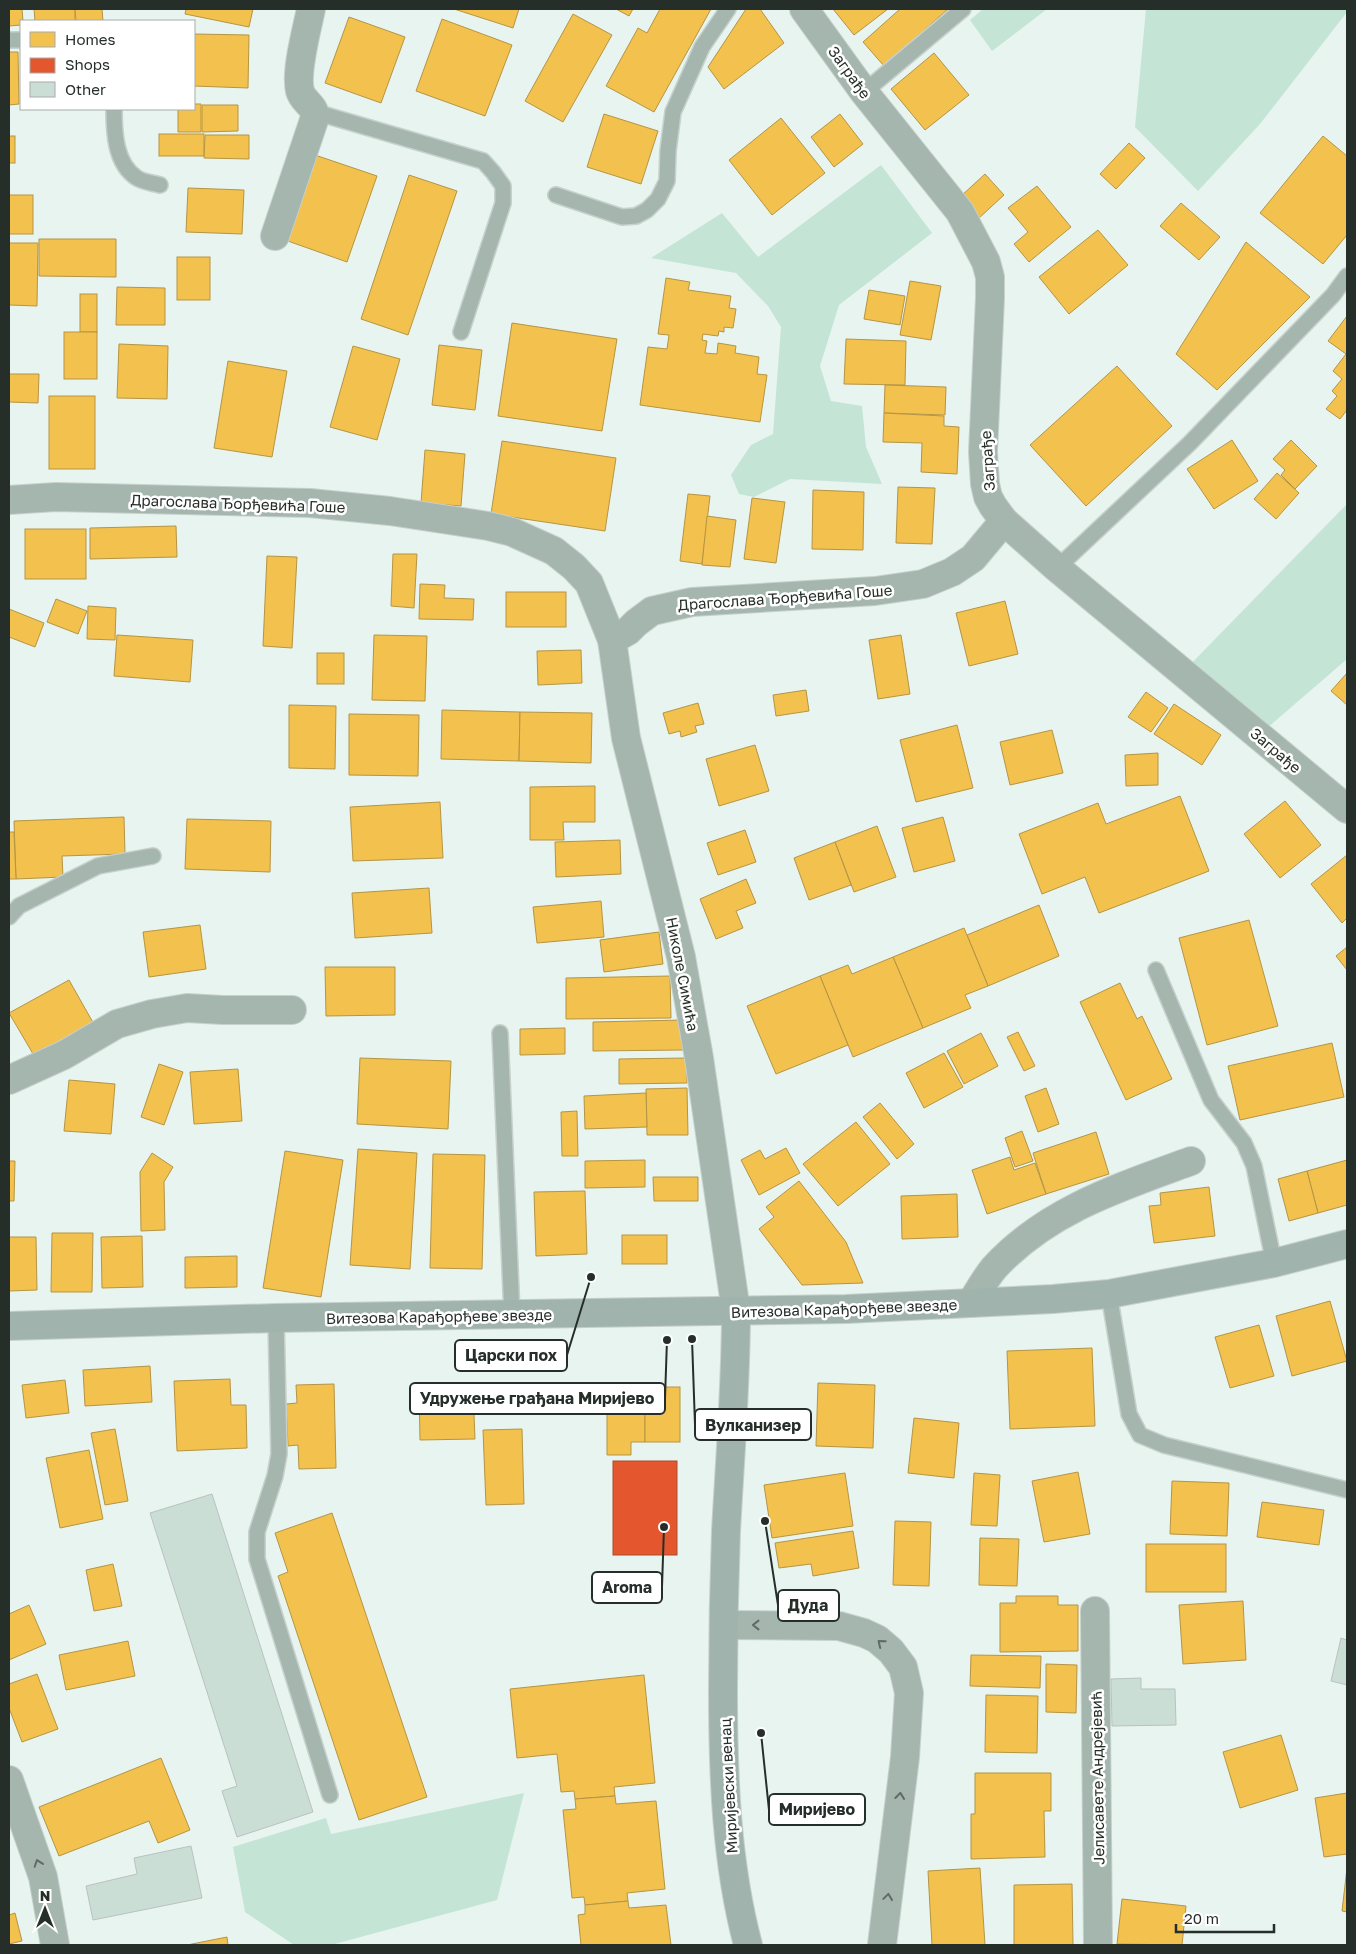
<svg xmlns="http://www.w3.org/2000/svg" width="1356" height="1954" viewBox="0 0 1356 1954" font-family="'Golos Text',sans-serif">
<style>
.green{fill:#c4e4d6}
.homes{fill:#f2c14e;stroke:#b59543}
.shops{fill:#e4572e;stroke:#ab4b2d}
.building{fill:#cbded6;stroke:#b9c2bf}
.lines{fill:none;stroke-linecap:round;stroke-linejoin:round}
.lane-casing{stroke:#c6d0cc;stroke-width:18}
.street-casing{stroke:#c6d0cc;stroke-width:30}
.secondary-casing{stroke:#c6d0cc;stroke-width:30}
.lane{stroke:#a5b6af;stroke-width:15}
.street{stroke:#a5b6af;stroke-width:28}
.secondary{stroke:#a0b4ad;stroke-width:28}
.oneway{stroke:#5f6b66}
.labels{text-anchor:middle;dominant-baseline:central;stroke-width:5;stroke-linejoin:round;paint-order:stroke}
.street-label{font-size:15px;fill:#262e2a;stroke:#fff}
.leader{fill:none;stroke:#262e2a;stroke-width:2}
.callout-dot{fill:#262e2a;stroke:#fff;stroke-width:2}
.callout{fill:#fff;stroke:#262e2a;stroke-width:2}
.callout-label{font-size:16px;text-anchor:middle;font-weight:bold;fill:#262e2a}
</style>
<rect width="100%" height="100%" fill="#e8f4ef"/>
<!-- green -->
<g class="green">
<path d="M983,9H1047L992,51L970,20Z"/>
<path d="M1146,9H1347V12L1260,124L1198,191L1135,127Z"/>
<path d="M881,165L932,233L839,305L820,366L831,401L862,406L866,447L882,484L790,479L754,497L739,494L731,475L751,445L773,434L781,327L768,306L736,273L651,258L722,213L758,257Z"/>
<path d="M1347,504V659L1259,735L1182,673Z"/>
<path d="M524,1793L497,1900L331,1945H294L245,1912L233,1847L326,1818L331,1834Z"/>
</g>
<!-- homes -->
<g class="homes">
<path d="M9,9H22L23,21H21V25L9,26Z"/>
<path d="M34,9H75V21H35Z"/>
<path d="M75,9H102L103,21H76Z"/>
<path d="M186,9H253L249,27L185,14Z"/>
<path d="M454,9H519L513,28Z"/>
<path d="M616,9H633L629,16Z"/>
<path d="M660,9H711L654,112L606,86L638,28L647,33Z"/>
<path d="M746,9H760L784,43L724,89L708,67Z"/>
<path d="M833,9H888L854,35Z"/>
<path d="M900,9H948L884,66L863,42Z"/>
<path d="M573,14L612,35L563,122L525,101Z"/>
<path d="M349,17L405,37L381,103L325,83Z"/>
<path d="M442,19L512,45L485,116L416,91Z"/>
<path d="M194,34L249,35L248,88L194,86Z"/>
<path d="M9,52H18L19,104L9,105Z"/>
<path d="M934,53L969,95L925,130L891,89Z"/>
<path d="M194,104H201V132H178V109H194Z"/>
<path d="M202,105H238V131L202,132Z"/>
<path d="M604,114L658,131L641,184L587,167Z"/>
<path d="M840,114L863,144L834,167L811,137Z"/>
<path d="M781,118L825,173L772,215L729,160Z"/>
<rect x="159" y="134" width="45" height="22"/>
<path d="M205,135H249V159L204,158Z"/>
<rect x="9" y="136" width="6" height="27"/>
<path d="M1323,136L1347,156V235L1323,264L1260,213Z"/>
<path d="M1129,143L1145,158L1116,189L1100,174Z"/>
<path d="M315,155L377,176L347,262L285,240Z"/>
<path d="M985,174L1004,195L979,218L960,197Z"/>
<path d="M409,175L457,191L408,335L361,319Z"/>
<path d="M1037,186L1071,227L1029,262L1014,244L1028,232L1008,208Z"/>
<path d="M188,188L244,190L242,234L186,232Z"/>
<rect x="9" y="195" width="24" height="39"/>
<path d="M1181,203L1220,237L1199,260L1160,226Z"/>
<path d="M1098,230L1128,265L1069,314L1039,277Z"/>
<path d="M39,239H116V277L39,276Z"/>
<path d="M1246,242L1310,297L1217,390L1176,354Z"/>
<path d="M9,243H38L37,306L9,305Z"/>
<rect x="177" y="257" width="33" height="43"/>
<path d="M666,278L690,282L688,290L731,296L729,308L736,309L733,328L724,327V332L719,331L718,336L703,334L702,340L707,341L705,353L717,354L718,343L736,346L735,353L759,357L757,374L767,375L760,422L640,405L648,347L667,349L669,335L658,334Z"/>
<path d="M910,281L941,286L931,340L900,335Z"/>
<path d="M117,287L165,288V325H116Z"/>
<path d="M869,290L905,296L900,325L864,319Z"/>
<rect x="80" y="294" width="17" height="38"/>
<path d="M1347,316V410L1340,419L1326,409L1337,396L1332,391L1342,379L1333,371L1346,354L1328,341Z"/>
<path d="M512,323L617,339L602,431L498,416Z"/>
<rect x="64" y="332" width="33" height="47"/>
<path d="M846,339L906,341L905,385L844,384Z"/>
<path d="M119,344L168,346L167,399L117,398Z"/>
<path d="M439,345L482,350L475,410L432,405Z"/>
<path d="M353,346L400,359L377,440L330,427Z"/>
<path d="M228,361L287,371L272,457L214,448Z"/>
<path d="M1117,366L1172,426L1086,506L1030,445Z"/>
<path d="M9,374H39L38,403L9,402Z"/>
<path d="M885,385L946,387L945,415L884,413Z"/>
<rect x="49" y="396" width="46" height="73"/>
<path d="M884,413L944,416V426L959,427L957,474L921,472L922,443L883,442Z"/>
<path d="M1232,440L1258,481L1214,509L1187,469Z"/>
<path d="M1291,440L1317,466L1295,489L1281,475L1285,470L1273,459Z"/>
<path d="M502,441L616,458L605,531L491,514Z"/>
<path d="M425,450L465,454L461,506L421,503Z"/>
<path d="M1277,473L1299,493L1276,519L1254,499Z"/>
<path d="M898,487L935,488L932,544L896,543Z"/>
<path d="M813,490L864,492L863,550L812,549Z"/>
<path d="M688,494L710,496L702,564L680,561Z"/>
<path d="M752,498L785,502L776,563L744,559Z"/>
<path d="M707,516L736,520L730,567L702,565Z"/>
<path d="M176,526L177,557L90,559V528Z"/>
<rect x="25" y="529" width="61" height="50"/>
<path d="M393,554H417L414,608L391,606Z"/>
<path d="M267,556L297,557L292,648L263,646Z"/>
<path d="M420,584L445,585L444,598L474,599L473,620L419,619Z"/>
<rect x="506" y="592" width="60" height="35"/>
<path d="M56,599L87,611L78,634L47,622Z"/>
<path d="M1005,601L1018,654L969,666L956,613Z"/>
<path d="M88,606L116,608L115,640L87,639Z"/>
<path d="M9,609L44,623L35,647L9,637Z"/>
<path d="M117,635L193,640L190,682L114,676Z"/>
<path d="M374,635L427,636L425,701L372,700Z"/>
<path d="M901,635L910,694L878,699L869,640Z"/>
<path d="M581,650L582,683L538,685L537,651Z"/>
<rect x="317" y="653" width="27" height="31"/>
<path d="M1347,673V705L1331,691Z"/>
<path d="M806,690L809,711L776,716L773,695Z"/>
<path d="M1146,692L1168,708L1151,732L1128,717Z"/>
<path d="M698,703L704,724L695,726L697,732L681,737L680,731L669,734L663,713Z"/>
<path d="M1174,704L1221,735L1202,765L1154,734Z"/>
<path d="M289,705L336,706L335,769L289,768Z"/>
<path d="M442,710L520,712L519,761L441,759Z"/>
<path d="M520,712L592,713L591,763L519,761Z"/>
<path d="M349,714L419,715L418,776L349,775Z"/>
<path d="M957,725L973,788L916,802L900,740Z"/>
<path d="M1052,730L1063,773L1010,785L1000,742Z"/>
<path d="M755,745L769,791L719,806L706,759Z"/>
<path d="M1158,753V785L1126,786L1125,755Z"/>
<path d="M595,786V822H563L564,840H530V787Z"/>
<path d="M1180,796L1209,871L1099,913L1085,877L1042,894L1019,834L1098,803L1106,824Z"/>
<path d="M1285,801L1321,845L1280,878L1244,834Z"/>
<path d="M440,802L443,858L353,861L350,807Z"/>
<path d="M124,817L125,854L62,856L63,877L16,879L14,821Z"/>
<path d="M943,817L955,861L914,872L902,828Z"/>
<path d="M187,819L271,821L270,872L185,869Z"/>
<path d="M877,826L896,877L854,892L835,842Z"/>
<path d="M745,830L756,862L718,875L707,843Z"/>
<path d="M9,832H14L16,879H9Z"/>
<path d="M620,840L621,874L556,877L555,842Z"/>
<path d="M835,842L851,885L809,900L794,858Z"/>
<path d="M1347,855V918L1342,923L1311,884Z"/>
<path d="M746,879L756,903L736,911L743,928L716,939L700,899Z"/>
<path d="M429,888L432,933L355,938L352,893Z"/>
<path d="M601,901L604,937L537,943L533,907Z"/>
<path d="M1039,905L1059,956L988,986L967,935Z"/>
<path d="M1249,920L1278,1026L1207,1045L1179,938Z"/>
<path d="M200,925L206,969L149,977L143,932Z"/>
<path d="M964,928L988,986L965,995L971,1008L923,1028L893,957Z"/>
<path d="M659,932L663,964L604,972L600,940Z"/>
<path d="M1347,947V970L1336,956Z"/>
<path d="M893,957L923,1028L853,1057L820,976L848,965L852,974Z"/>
<path d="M325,967H395V1015L326,1016Z"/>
<path d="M670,976L671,1018L566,1019V978Z"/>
<path d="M820,976L848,1045L776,1074L747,1006Z"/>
<path d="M69,980L95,1026L36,1059L9,1013Z"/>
<path d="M1120,983L1137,1019L1142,1016L1172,1079L1126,1100L1080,1002Z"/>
<path d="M683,1020V1050L593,1051V1022Z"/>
<path d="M565,1028V1054L520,1055V1029Z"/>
<path d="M1018,1032L1035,1066L1024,1071L1007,1037Z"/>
<path d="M981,1033L998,1066L964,1084L947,1051Z"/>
<path d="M1332,1043L1344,1097L1240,1120L1228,1066Z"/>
<path d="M944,1053L963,1087L924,1108L906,1073Z"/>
<path d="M360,1058L451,1061L448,1129L357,1124Z"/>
<path d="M687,1058V1083L619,1084V1059Z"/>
<path d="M159,1064L183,1072L164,1125L141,1117Z"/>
<path d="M238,1069L242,1121L194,1124L190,1072Z"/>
<path d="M69,1080L115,1084L111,1134L64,1131Z"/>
<path d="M687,1088L688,1135H647L646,1089Z"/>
<path d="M1046,1088L1059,1124L1038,1132L1025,1096Z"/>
<path d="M646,1093L647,1127L585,1129L584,1096Z"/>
<path d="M880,1103L914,1144L897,1159L863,1117Z"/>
<path d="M577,1111L578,1156H562L561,1112Z"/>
<path d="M856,1122L890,1164L838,1206L803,1164Z"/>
<path d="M1022,1131L1033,1161L1015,1167L1005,1138Z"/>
<path d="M1096,1132L1109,1174L1046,1194L1033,1153Z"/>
<path d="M786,1148L800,1173L759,1195L741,1160L760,1150L765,1159Z"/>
<path d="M358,1149L417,1153L410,1269L350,1265Z"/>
<path d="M285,1151L343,1160L321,1297L263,1288Z"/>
<path d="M152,1153L173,1167L164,1182L165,1230L141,1231L140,1172Z"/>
<path d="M433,1154L485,1155L482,1269L430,1268Z"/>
<path d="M1010,1157L1014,1170L1035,1163L1046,1194L987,1214L972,1170Z"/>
<path d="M645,1160V1187L585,1188V1161Z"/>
<path d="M1347,1160V1205L1318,1213L1307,1171Z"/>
<path d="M9,1161H15L14,1201H9Z"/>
<path d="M1307,1171L1318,1213L1289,1221L1278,1179Z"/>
<path d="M653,1177H698V1201H654Z"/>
<path d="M799,1181L846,1242L863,1283L802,1285L759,1229L774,1217L766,1207Z"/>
<path d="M1209,1187L1215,1236L1154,1243L1149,1206L1161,1205L1160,1193Z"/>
<path d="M585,1191L587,1254L536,1256L534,1192Z"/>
<path d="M957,1194L958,1237L902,1239L901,1196Z"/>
<path d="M52,1233H93L92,1292H51Z"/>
<rect x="622" y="1235" width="45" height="29"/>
<path d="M142,1236L143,1287L102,1288L101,1237Z"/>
<path d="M9,1237H36L37,1290L9,1291Z"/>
<path d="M237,1256V1287L185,1288V1257Z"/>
<path d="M1330,1301L1347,1361L1292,1376L1276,1316Z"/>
<path d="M1259,1325L1274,1376L1230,1388L1215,1337Z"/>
<path d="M1092,1348L1095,1426L1010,1429L1007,1351Z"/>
<path d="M150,1366L152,1402L85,1406L83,1370Z"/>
<path d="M230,1379L231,1405H246L247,1448L177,1451L174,1381Z"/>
<path d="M65,1380L69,1413L26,1418L22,1385Z"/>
<path d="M818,1383L875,1385L873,1448L816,1446Z"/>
<path d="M334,1384L336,1468L299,1469L298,1445L288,1446L286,1404L297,1403L296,1385Z"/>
<path d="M607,1387H645V1442H631V1455H607Z"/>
<rect x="645" y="1387" width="35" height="55"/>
<path d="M473,1390L475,1439L420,1440L419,1391Z"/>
<path d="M914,1418L959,1423L954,1478L908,1473Z"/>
<path d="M115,1429L128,1501L105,1505L91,1433Z"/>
<path d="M522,1429L524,1504L486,1505L483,1430Z"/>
<path d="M89,1450L103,1519L60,1528L46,1458Z"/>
<path d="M1078,1472L1090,1534L1044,1542L1032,1481Z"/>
<path d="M845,1473L853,1526L772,1538L764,1485Z"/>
<path d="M974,1473L1000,1475L997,1526L971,1525Z"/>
<path d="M1172,1481L1229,1483L1227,1536L1170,1534Z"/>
<path d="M1262,1502L1324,1510L1319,1545L1257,1537Z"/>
<path d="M332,1513L427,1797L359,1820L278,1576L288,1572L275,1533Z"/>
<path d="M895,1521L931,1522L929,1586L893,1585Z"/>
<path d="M853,1531L859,1568L813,1576L811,1564L779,1568L775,1543Z"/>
<path d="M980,1538L1019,1539L1017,1586L979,1585Z"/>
<rect x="1146" y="1544" width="80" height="48"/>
<path d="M113,1564L122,1606L94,1611L86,1570Z"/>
<path d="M1016,1596H1058V1605H1078V1651L1000,1652V1603H1016Z"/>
<path d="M1243,1601L1246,1660L1183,1664L1179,1605Z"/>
<path d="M29,1605L46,1644L9,1660V1614Z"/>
<path d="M128,1641L135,1676L66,1690L59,1655Z"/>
<path d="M971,1655L1041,1656L1040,1688L970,1686Z"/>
<path d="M1046,1664L1077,1665L1076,1713L1046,1712Z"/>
<path d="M37,1674L58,1729L22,1742L9,1708V1684Z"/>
<path d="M644,1675L655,1783L614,1787L615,1796L575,1799L574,1791L561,1792L557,1754L517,1758L510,1689Z"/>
<path d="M986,1695L1038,1696L1037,1753L985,1752Z"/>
<path d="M1281,1735L1298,1790L1240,1808L1223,1752Z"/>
<path d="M161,1758L190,1830L158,1843L149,1821L59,1856L39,1807Z"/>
<path d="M975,1773H1051V1811H1044L1045,1857L971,1859V1814H975Z"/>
<path d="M1347,1793V1854L1324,1857L1315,1798Z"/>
<path d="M615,1796L616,1804L656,1801L665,1889L627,1893L628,1901L585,1905L584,1897L572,1898L563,1810L576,1809L575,1799Z"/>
<path d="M980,1868L985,1945H932L928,1871Z"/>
<path d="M1347,1868V1912L1342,1911Z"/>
<path d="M1072,1884L1073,1945H1014V1885Z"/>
<path d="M1122,1899L1186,1906L1182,1945L1117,1944Z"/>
<path d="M628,1901L629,1908L666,1905L671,1945H581L578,1915L585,1914V1905Z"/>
<path d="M15,1913L22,1941L9,1944V1915Z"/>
<path d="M227,1937L228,1945H187Z"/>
</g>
<!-- shops -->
<rect class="shops" x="613" y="1461" width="64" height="94"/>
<!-- building -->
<g class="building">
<path d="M212,1494L313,1812L237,1837L222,1791L237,1786L150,1513Z"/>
<path d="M1341,1638L1347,1640V1685L1331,1681Z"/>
<path d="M1141,1678V1689H1175L1176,1725L1112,1726L1111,1679Z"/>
<path d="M191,1846L202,1898L93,1920L86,1886L137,1874L134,1858Z"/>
</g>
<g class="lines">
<!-- lane casing -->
<g class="lane-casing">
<g id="lane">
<path d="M9,40H21"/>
<path d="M864,92L963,9"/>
<path d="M114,109C114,132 115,164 137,178C143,182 153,183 160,185"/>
<path d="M315,112L483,161L493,172L503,186V203L461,332"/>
<path d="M556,195L622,217L636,216L647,210L658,199L667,181L668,151L673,112L702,47L728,9"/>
<path d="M1057,568L1190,443L1333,295L1347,276"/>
<path d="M9,917L19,906L98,866L153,856"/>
<path d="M1156,970L1211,1100L1244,1143L1254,1166L1274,1263"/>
<path d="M500,1033L512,1315"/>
<path d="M1109,1294L1129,1414L1140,1435L1164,1445L1347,1490"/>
<path d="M276,1318L279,1454L275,1476L257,1532V1559L330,1795"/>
</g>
</g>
<!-- street casing -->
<g class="street-casing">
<g id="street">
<path d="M804,9L864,92L960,212L986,262L990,277V298L983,452L985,484L988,497L993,506L1004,521L1057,568L1347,809"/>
<path d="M275,236L315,117C315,105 303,102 300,91C295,72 307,29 311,9"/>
<path d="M9,500L56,497L310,503L390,511L488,526L512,532L554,551L574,567L589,583L612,640L626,738L681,957L699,1058L736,1311"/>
<path d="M612,640L628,631L636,623L652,611L692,602L875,591L923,584L952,572L973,558L1004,521"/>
<path d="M9,1080L64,1055L117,1024L152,1014L187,1008L223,1010H292"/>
<path d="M971,1303C978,1292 985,1279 994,1268C1047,1210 1120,1187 1191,1161"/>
<path d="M1095,1611L1098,1945"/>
<path d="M724,1625L839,1626L864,1633L877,1639L891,1651L903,1667L909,1693L905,1757L882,1945"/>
<path d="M9,1780L43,1877L55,1945"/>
</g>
</g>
<!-- secondary casing -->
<g class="secondary-casing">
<g id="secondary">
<path d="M736,1311C736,1385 730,1458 726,1531C724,1584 723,1637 723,1690C723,1775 726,1862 748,1945"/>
<path d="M9,1326L276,1318L846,1309L1053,1299L1109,1294L1274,1263L1347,1244"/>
</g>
</g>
<!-- lane -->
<use href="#lane" class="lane"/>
<!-- street -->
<use href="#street" class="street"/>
<!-- secondary -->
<use href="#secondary" class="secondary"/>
</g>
<!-- one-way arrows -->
<defs><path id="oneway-chevron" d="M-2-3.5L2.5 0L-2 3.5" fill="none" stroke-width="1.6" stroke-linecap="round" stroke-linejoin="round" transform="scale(1.25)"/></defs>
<g class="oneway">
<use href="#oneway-chevron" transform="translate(756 1625) rotate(180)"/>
<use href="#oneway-chevron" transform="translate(881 1643) rotate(-141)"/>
<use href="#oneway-chevron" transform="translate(900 1796) rotate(-84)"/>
<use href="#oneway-chevron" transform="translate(38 1863) rotate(-109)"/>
<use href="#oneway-chevron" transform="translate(888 1897) rotate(-82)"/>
</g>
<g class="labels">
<!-- street labels -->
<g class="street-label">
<text transform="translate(850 72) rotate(54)">Заграђе</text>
<text transform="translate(987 461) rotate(-94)">Заграђе</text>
<text transform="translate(238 503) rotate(2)">Драгослава Ђорђевића Гоше</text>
<text transform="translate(785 597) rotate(-4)">Драгослава Ђорђевића Гоше</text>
<text transform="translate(1276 750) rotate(40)">Заграђе</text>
<text transform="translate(683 974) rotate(79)">Николе Симића</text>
<text transform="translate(844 1308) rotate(-2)">Витезова Карађорђеве звезде</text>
<text transform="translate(439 1316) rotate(-1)">Витезова Карађорђеве звезде</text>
<text transform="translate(1097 1778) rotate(-91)">Јелисавете Андрејевић</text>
<text transform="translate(728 1786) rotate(-93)">Миријевски венац</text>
</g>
</g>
<!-- callouts -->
<path class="leader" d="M591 1277L567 1355M667 1340L665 1398M692 1339L695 1425M664 1527L662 1587M765 1521L778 1605M761 1733L769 1810"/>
<g class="callout-dot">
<circle cx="591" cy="1277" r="5"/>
<circle cx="667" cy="1340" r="5"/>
<circle cx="692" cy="1339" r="5"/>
<circle cx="664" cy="1527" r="5"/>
<circle cx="765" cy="1521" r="5"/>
<circle cx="761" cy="1733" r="5"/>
</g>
<g class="callout">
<rect x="455" y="1340" width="112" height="31" rx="5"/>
<rect x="410" y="1383" width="255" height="31" rx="5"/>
<rect x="695" y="1409" width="116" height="31" rx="5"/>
<rect x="592" y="1572" width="70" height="31" rx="5"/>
<rect x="778" y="1590" width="61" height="31" rx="5"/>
<rect x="769" y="1794" width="96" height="31" rx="5"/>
</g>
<g class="callout-label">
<text x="511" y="1361">Царски пох</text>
<text x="537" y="1404">Удружење грађана Миријево</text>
<text x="753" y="1431">Вулканизер</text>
<text x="627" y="1593">Aroma</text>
<text x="808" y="1611">Дуда</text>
<text x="817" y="1815">Миријево</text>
</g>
<!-- border -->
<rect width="1356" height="1954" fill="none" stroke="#262e2a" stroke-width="20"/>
<!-- legend -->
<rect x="20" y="20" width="175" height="90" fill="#ffffff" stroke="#a8abaa"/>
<rect x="30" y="32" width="25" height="15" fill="#f2c14e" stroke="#a8abaa"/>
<text x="65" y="45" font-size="15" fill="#262e2a">Homes</text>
<rect x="30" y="58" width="25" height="15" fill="#e4572e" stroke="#a8abaa"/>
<text x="65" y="70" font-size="15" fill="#262e2a">Shops</text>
<rect x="30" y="82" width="25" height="15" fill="#cbded6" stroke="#a8abaa"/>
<text x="65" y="95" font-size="15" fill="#262e2a">Other</text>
<!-- north arrow -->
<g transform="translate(45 1909)" stroke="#ffffff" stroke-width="4" paint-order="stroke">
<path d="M0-4L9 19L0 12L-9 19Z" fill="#262e2a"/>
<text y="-8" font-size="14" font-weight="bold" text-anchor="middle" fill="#262e2a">N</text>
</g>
<!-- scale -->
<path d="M1176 1924v8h98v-8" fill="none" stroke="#262e2a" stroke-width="2.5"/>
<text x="1184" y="1924" font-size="15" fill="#262e2a" stroke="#ffffff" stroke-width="4" paint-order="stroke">20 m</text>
</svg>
